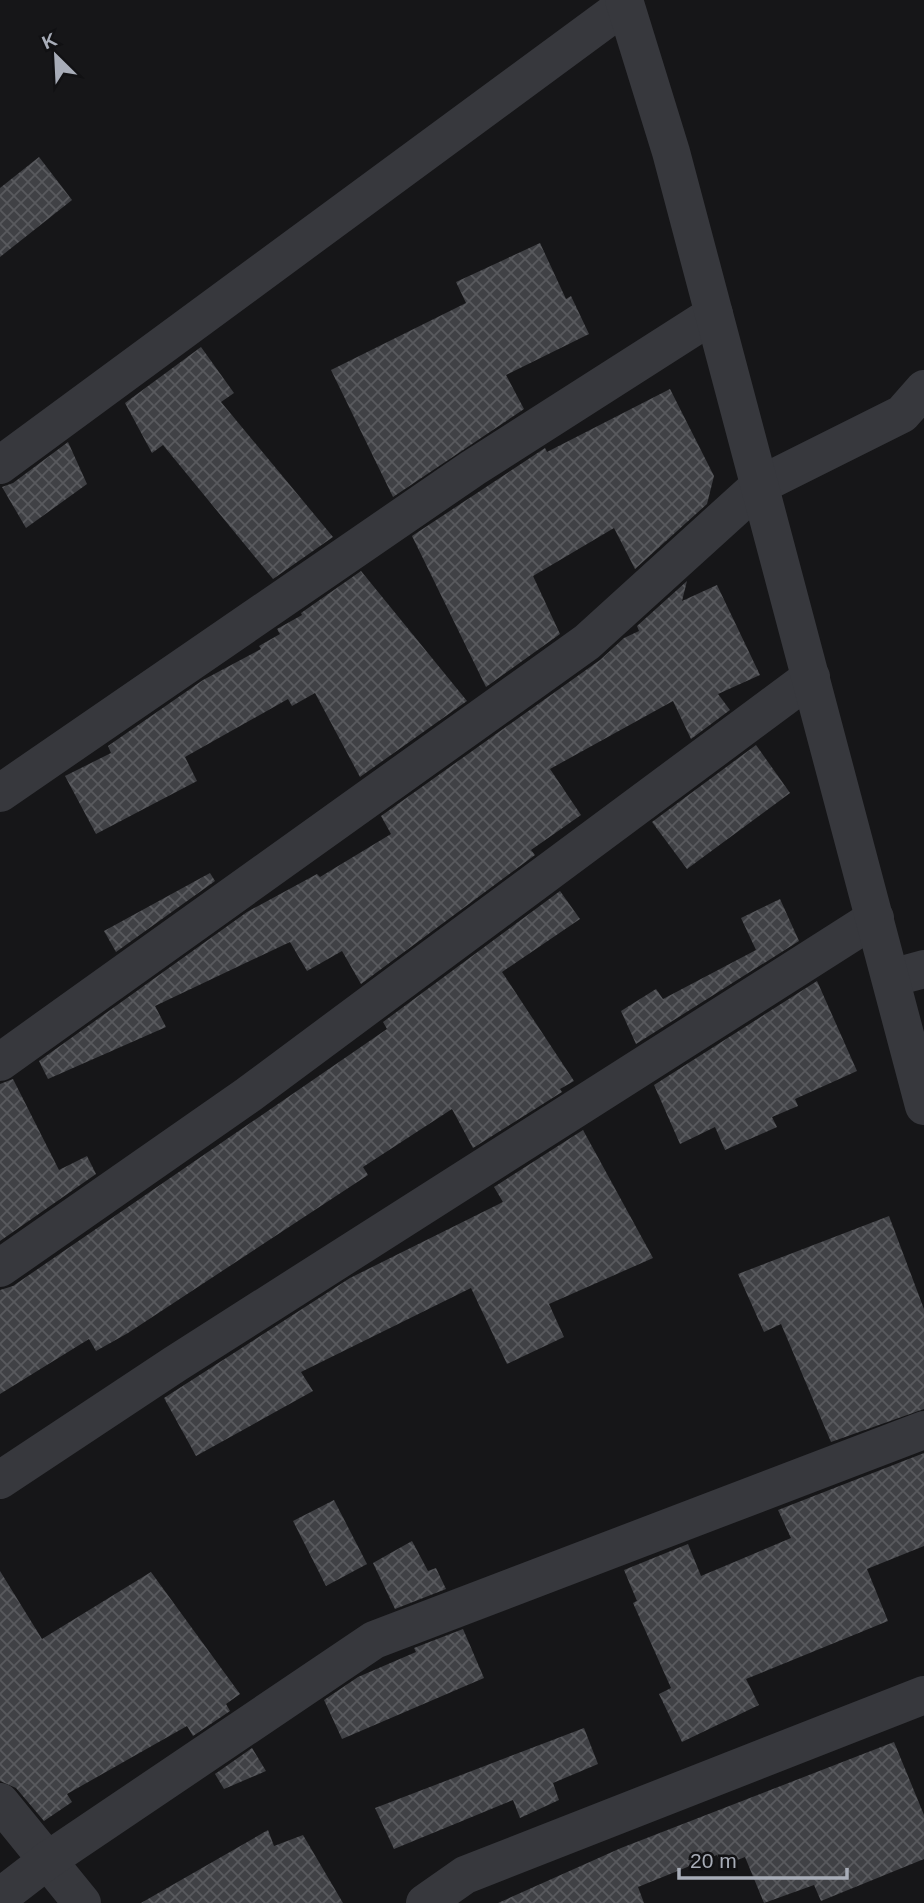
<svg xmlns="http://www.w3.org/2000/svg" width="924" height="1903" viewBox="0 0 924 1903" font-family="Arial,sans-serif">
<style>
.building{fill:url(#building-cross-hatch)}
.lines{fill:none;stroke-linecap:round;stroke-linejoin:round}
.minor{stroke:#37383d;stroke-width:38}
.tertiary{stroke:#37383d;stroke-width:38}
</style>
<defs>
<pattern id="building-cross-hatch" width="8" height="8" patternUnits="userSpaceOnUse" patternTransform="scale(1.75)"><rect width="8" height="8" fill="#404145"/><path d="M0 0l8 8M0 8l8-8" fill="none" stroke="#595a5e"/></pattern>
</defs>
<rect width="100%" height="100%" fill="#161618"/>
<!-- building -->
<g class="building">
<path d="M39,157L72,200L0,257V188Z"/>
<path d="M540,243L566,299L571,296L589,334L506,375L524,409L393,497L331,370L466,303L456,282Z"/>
<path d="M201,347L234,393L221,402L333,537L273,579L163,445L152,453L125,403Z"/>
<path d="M670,389L714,476L707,504L635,569L614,528L533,576L560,634L486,687L412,536L545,448L547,452Z"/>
<path d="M68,442L87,484L26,528L2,487L13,483Z"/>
<path d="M361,571L467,701L360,777L315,693L292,706L288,699L185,757L197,781L96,834L65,776L111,753L108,746L203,680L261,649L259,646L280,634L277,629L302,615L301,613Z"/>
<path d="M687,581L682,601L717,585L760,675L718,694L730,710L691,739L673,701L550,769L581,815L531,850L535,855L361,984L342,951L307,971L290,942L155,1006L166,1027L48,1079L39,1061L247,912L317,874L320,877L391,834L381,816L600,660L624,638L639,631L637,626Z"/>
<path d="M756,745L790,793L687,869L652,822Z"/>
<path d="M210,873L215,881L116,952L104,931Z"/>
<path d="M560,891L580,919L502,972L574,1081L560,1089L562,1092L473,1148L452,1109L363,1167L368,1175L128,1333L96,1351L89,1339L0,1394V1290L13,1286L387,1029L383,1022Z"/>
<path d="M780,899L799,941L636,1044L621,1011L656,989L663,999L756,950L741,918Z"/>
<path d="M817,981L857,1071L795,1099L798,1106L772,1117L777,1127L725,1150L715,1127L680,1144L654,1085Z"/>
<path d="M13,1079L59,1170L87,1156L96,1174L0,1241V1084Z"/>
<path d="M583,1130L653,1258L549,1304L564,1337L507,1364L471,1288L301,1372L313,1391L196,1456L164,1398L350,1278L503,1202L494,1187Z"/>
<path d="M889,1216L924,1309V1409L831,1442L781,1324L764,1332L738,1274Z"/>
<path d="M924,1453V1546L867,1569L888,1621L746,1679L759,1705L682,1742L659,1694L671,1688L633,1603L637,1601L624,1570L688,1544L701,1576L791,1538L778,1510Z"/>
<path d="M334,1500L367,1564L326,1586L293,1521Z"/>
<path d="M412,1541L428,1571L436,1568L446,1589L395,1609L373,1563Z"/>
<path d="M0,1571L42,1639L151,1572L240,1694L226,1704L230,1711L193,1736L187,1726L67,1794L72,1802L44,1821L16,1788L0,1781Z"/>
<path d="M463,1629L484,1678L342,1739L324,1700L358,1677L416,1652L414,1648Z"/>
<path d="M584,1728L598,1764L553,1783L559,1800L520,1818L513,1800L394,1849L375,1808Z"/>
<path d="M894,1742L924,1815V1859L821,1901L814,1885L764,1903L745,1857L722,1866L717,1855L638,1887L644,1903H498L621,1848Z"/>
<path d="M252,1748L266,1771L224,1789L215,1774Z"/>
<path d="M268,1830L274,1846L303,1835L343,1903H141Z"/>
</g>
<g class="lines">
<!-- minor -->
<g class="minor">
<path d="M0,465L625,5"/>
<path d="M0,793L473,468L714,314"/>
<path d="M891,978L924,969"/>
<path d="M0,1062L587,642L760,485L902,414L924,389"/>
<path d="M0,1268L248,1095L811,677"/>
<path d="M0,1480L175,1364L875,918"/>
<path d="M0,1802L82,1903"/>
<path d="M0,1897L48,1860L374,1640L924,1430"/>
<path d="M425,1903L465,1875L924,1695"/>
</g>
<!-- tertiary -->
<path class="tertiary" d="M624,0L671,152L924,1106"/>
</g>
<!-- north arrow -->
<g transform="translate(56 56) rotate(336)" stroke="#111113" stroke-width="5" paint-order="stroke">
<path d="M0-5L12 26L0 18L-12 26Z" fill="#a8adb8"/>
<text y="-10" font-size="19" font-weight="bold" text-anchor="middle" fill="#a8adb8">K</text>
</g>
<!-- scale -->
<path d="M679 1868v10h168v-10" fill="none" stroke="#a8adb8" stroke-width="3.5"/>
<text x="690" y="1868" font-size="21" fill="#a8adb8" stroke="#111113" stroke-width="5" paint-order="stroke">20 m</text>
</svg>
